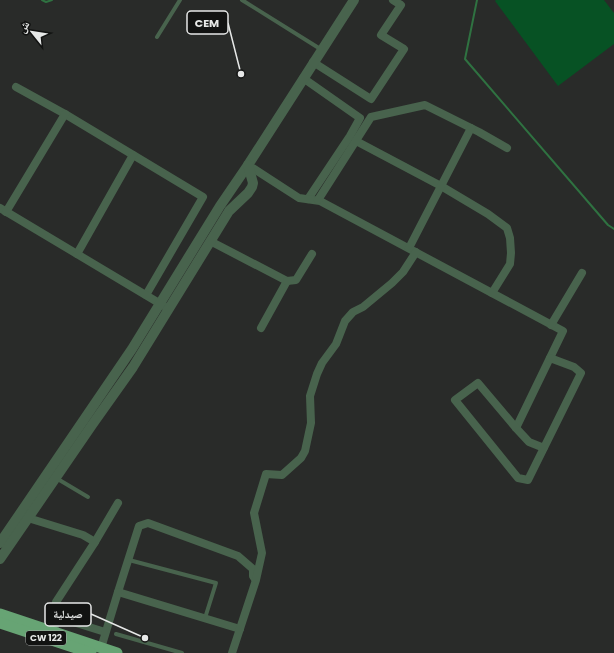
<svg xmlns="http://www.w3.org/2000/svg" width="614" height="653" viewBox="0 0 614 653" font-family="Poppins,'Noto Naskh Arabic',sans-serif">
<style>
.green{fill:#075224}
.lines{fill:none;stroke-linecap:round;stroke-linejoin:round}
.stream{stroke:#2f7241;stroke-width:2}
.service{stroke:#48634d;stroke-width:4}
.minor{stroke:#48634d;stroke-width:8}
.tertiary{stroke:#48634d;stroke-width:10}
.trunk{stroke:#67a474;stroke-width:11}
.labels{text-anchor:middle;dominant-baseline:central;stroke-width:3;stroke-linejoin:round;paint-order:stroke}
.shield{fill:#121312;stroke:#a6a8a7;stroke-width:1}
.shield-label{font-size:9px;font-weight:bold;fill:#e6e8e7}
.leader{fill:none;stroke:#e6e8e7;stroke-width:1.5}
.callout-dot{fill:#e6e8e7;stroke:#121312;stroke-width:1.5}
.callout{fill:#121312;stroke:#e6e8e7;stroke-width:1.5}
.callout-label{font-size:11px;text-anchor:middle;font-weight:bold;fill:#e6e8e7}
</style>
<rect width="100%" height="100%" fill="#292b29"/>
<!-- green -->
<path class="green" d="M496,0H604L614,13V44L558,86L495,1Z"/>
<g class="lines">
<!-- stream -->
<g class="stream">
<path d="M42,0L46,2L52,0"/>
<path d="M477,0L465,59L608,225L614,229"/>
</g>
<!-- service -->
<g class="service">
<path d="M242,0L322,50"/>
<path d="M157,37L180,0"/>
<path d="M56,478L88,497"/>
<path d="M129,560L216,583L205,618"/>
<path d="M116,634L182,653"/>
</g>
<!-- minor -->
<g class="minor">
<path d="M313,62L371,99L404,49L381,35L401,5L393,0"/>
<path d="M303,78L360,118L350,136L308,199"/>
<path d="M16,87L65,114L203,197L146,295"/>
<path d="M356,141L441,186L488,214L507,228L510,238L511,253L510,264L492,293"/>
<path d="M248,165L299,198L320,201L563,331L516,428"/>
<path d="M318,200L371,117L425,105L479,132L507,148"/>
<path d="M0,208L164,306"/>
<path d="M6,212L65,114"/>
<path d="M210,241L287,281L261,328"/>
<path d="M409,248L471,128"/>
<path d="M77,254L133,155"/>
<path d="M287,281L296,280L312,254"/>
<path d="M551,325L582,273"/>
<path d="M544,448L529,442L516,428L478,383L455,400L518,478L528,480L581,373L574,367L550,358"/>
<path d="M28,518L83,535L95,542"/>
<path d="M54,616L105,632"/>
<path d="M240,629L118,592L139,526L148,523L238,556L253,569V576L255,579"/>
<path d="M55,632L54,616L56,602L95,542L118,503"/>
<path d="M101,648L118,592"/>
<path d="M232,653L256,580L262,553L254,513L266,474L282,475L301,458L305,451L311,423L310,396L317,374L322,363L336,344L345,321L353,312L363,307L392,283L403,272L416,252"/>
</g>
<!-- tertiary -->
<g class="tertiary">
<path d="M0,543L132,349L220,206L248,165L354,0"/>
<path d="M0,559L92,425L133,367L229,211L248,193L252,187L253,183L248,165"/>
</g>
<!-- trunk -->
<g class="trunk">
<path d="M0,614L117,653"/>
<path d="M0,623L91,653"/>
</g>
</g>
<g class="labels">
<!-- shield labels -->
<rect class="shield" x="26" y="631" width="40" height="14" rx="3"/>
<g class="shield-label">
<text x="46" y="638">CW 122</text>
</g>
</g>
<!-- callouts -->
<path class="leader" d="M241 74L228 23M145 638L91 614"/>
<g class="callout-dot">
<circle cx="241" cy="74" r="4"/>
<circle cx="145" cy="638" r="4"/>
</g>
<g class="callout">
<rect x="187" y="11" width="41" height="23" rx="4"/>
<rect x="45" y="603" width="46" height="23" rx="4"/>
</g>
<g class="callout-label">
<text x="207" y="27">CEM</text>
<text x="68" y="618">صيدلية</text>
</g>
<!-- north arrow -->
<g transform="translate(32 32) rotate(300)" stroke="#121312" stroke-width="3" paint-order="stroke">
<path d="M0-3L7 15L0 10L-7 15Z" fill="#e6e8e7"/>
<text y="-6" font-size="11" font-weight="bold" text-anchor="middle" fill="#e6e8e7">ش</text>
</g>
</svg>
